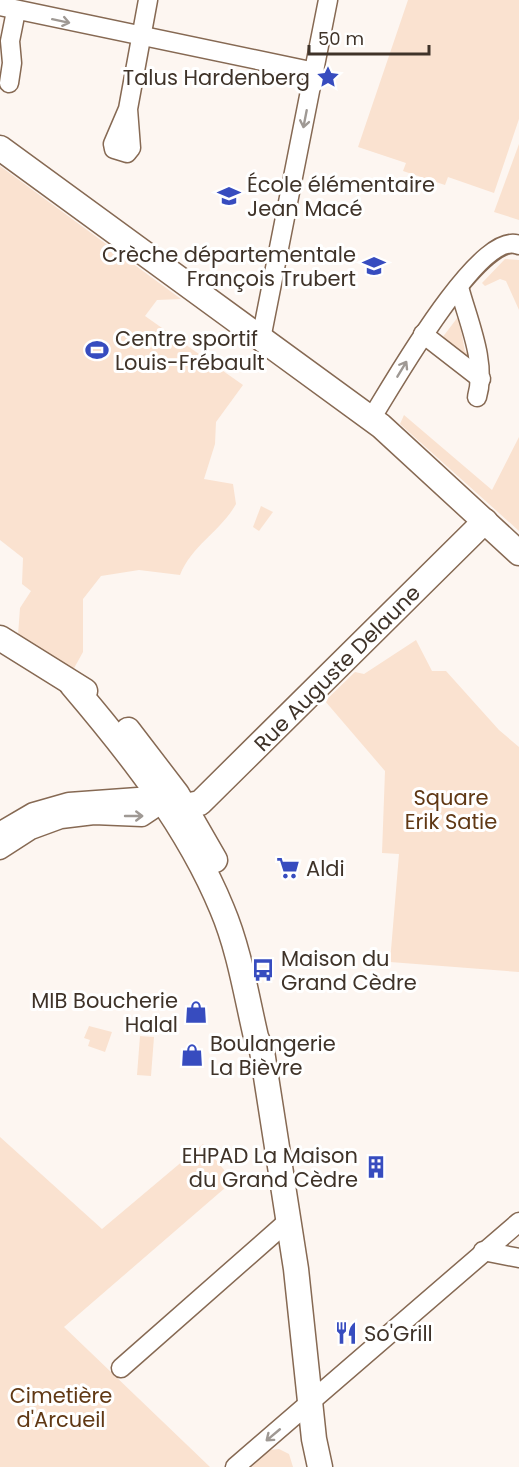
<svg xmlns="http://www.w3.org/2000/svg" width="519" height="1467" viewBox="0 0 519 1467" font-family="Poppins,sans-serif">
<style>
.green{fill:#fae2d0}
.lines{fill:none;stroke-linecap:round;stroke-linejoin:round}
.street-casing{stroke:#866953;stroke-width:21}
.secondary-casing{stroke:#866953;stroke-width:27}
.street{stroke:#fff;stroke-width:18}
.secondary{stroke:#fff;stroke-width:24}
.oneway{stroke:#9f9994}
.labels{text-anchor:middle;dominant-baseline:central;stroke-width:6;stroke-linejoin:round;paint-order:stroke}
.poi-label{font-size:21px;fill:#3f3329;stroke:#fff;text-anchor:start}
.street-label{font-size:21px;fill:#3f3329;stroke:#fff}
.park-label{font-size:21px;fill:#603814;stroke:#fff}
</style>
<rect width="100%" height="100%" fill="#fdf6f1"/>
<!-- green -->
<g class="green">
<path d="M408,0H519V119L494,193L448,177L445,185L403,171L406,163L358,147Z"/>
<path d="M519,144V220L494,212Z"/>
<path d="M0,166L181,299L157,300L145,316L243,385L216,422L215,444L204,479L233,484L236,504C221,531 192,545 180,575L139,570L101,576L83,599V652L73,670L18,635L20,608L31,591L22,584L23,558L0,540Z"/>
<path d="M505,259L519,260V310L506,281L500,279L485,286L482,283Z"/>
<path d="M461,313L464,324H460L465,352L471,351L472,362L442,338Z"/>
<path d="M404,415L492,490L519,437V531L400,424Z"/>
<path d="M261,506L273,512L259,531L253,527Z"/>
<path d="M416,640L432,671H446L499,730L519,747V972L390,962L399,854L382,853L385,771L325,701L355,672L364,674Z"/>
<path d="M89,1026L112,1032L105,1052L88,1046L90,1040L84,1038Z"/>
<path d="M140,1036L154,1037L151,1076L137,1075Z"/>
<path d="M0,1137L102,1229L203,1144L233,1181L64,1327L210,1467H0Z"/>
<path d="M279,1449L289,1454L293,1467H251L269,1450Z"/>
</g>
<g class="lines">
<!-- street casing -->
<g class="street-casing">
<g id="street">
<path d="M0,6L315,72"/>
<path d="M9,83L12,63L10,41L16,11"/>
<path d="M128,109L113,144L114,149L127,153L131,148L128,109L148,0"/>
<path d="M459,287C468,321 487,363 477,397"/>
<path d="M423,334L481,379"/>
<path d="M261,339L328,0"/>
<path d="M371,419C390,389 480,228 519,245"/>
<path d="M0,850L31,830L61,819L94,815L142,817L163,803"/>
<path d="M483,1251L519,1258"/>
<path d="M121,1368L288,1221"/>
<path d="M235,1467L519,1222"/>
</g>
</g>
<!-- secondary casing -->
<g class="secondary-casing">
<g id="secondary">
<path d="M0,148L381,426L519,553"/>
<path d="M0,638L85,691"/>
<path d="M72,685C129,752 188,826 222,909C239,949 246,994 256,1037L262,1051L296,1269L314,1439L320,1467"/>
<path d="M128,730L177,794L215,860"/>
<path d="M0,835L34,815L69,805L138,800L185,806L200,803L485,521"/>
</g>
</g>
<!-- street -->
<use href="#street" class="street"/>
<!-- secondary -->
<use href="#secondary" class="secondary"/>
</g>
<!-- one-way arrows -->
<defs><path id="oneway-shaft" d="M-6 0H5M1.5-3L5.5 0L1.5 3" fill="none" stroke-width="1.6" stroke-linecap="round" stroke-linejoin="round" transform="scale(1.5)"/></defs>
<g class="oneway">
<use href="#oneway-shaft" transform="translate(61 21) rotate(12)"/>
<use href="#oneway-shaft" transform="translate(305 119) rotate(101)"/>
<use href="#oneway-shaft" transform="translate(402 369) rotate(-59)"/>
<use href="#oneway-shaft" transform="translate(134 816)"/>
<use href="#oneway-shaft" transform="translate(273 1435) rotate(140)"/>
</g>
<!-- icons -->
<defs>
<g id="sight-bare" transform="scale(1.8)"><path d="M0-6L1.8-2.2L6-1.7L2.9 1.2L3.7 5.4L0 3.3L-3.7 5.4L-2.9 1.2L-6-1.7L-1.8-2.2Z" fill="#374cbf" stroke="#fff" stroke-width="2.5" paint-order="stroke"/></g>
<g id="school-bare" transform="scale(1.8)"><path d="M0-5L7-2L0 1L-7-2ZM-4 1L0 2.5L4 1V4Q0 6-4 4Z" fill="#374cbf" stroke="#fff" stroke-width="2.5" paint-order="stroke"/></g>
<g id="stadium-bare" transform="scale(1.8)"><path d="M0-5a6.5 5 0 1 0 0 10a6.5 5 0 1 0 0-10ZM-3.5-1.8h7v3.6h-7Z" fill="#374cbf" stroke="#fff" stroke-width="2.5" paint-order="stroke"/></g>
<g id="supermarket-bare" transform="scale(1.8)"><path d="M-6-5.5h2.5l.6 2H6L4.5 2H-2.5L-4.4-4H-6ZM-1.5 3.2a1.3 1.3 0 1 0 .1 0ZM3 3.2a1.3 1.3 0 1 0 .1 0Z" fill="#374cbf" stroke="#fff" stroke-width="2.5" paint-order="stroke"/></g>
<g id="bus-bare" transform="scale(1.8)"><path d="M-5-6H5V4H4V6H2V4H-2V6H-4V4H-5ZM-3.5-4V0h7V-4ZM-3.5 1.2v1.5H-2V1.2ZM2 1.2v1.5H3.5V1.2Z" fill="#374cbf" stroke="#fff" stroke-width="2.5" paint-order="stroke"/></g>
<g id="shop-bare" transform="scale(1.8)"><path d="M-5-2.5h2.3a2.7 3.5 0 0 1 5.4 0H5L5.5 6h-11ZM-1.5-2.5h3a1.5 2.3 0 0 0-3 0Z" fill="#374cbf" stroke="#fff" stroke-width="2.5" paint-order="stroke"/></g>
<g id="building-bare" transform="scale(1.8)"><path d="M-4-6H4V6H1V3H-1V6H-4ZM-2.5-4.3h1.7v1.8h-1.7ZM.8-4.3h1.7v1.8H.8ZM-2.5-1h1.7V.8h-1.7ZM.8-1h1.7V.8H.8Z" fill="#374cbf" stroke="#fff" stroke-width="2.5" paint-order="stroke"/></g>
<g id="restaurant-bare" transform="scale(1.8)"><path d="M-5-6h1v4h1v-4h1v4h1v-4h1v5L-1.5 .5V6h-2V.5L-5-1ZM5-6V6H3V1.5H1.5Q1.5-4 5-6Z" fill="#374cbf" stroke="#fff" stroke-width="2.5" paint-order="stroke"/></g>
</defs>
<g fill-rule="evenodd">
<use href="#sight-bare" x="328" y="77"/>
<use href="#school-bare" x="229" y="196"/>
<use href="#school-bare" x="374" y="266"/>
<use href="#stadium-bare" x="97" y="350"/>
<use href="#supermarket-bare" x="288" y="868"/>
<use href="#bus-bare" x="263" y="970"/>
<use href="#shop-bare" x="196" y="1012"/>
<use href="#shop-bare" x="192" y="1055"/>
<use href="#building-bare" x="376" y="1167"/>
<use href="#restaurant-bare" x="346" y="1333"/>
</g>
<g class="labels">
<!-- poi labels -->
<g class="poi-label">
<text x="310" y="77" text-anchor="end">Talus Hardenberg</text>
<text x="247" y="184">École élémentaire<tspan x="247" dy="24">Jean Macé</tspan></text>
<text x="356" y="254" text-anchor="end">Crèche départementale<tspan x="356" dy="24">François Trubert</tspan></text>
<text x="115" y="338">Centre sportif<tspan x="115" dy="24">Louis-Frébault</tspan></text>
<text x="306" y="868">Aldi</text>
<text x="281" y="958">Maison du<tspan x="281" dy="24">Grand Cèdre</tspan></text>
<text x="178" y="1000" text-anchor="end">MIB Boucherie<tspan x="178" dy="24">Halal</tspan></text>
<text x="210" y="1043">Boulangerie<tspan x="210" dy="24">La Bièvre</tspan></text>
<text x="358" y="1155" text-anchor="end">EHPAD La Maison<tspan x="358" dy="24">du Grand Cèdre</tspan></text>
<text x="364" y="1333">So'Grill</text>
</g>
<!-- street labels -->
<g class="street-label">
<text transform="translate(337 668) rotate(-45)">Rue Auguste Delaune</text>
</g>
<!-- park labels -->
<g class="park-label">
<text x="451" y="797">Square<tspan x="451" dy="24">Erik Satie</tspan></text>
<text x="61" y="1395">Cimetière<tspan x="61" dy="24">d'Arcueil</tspan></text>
</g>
</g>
<!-- scale -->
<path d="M309 45v9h120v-9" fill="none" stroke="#3f3329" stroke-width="3"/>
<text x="318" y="45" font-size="18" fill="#3f3329" stroke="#ffffff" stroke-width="4.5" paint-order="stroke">50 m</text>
</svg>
